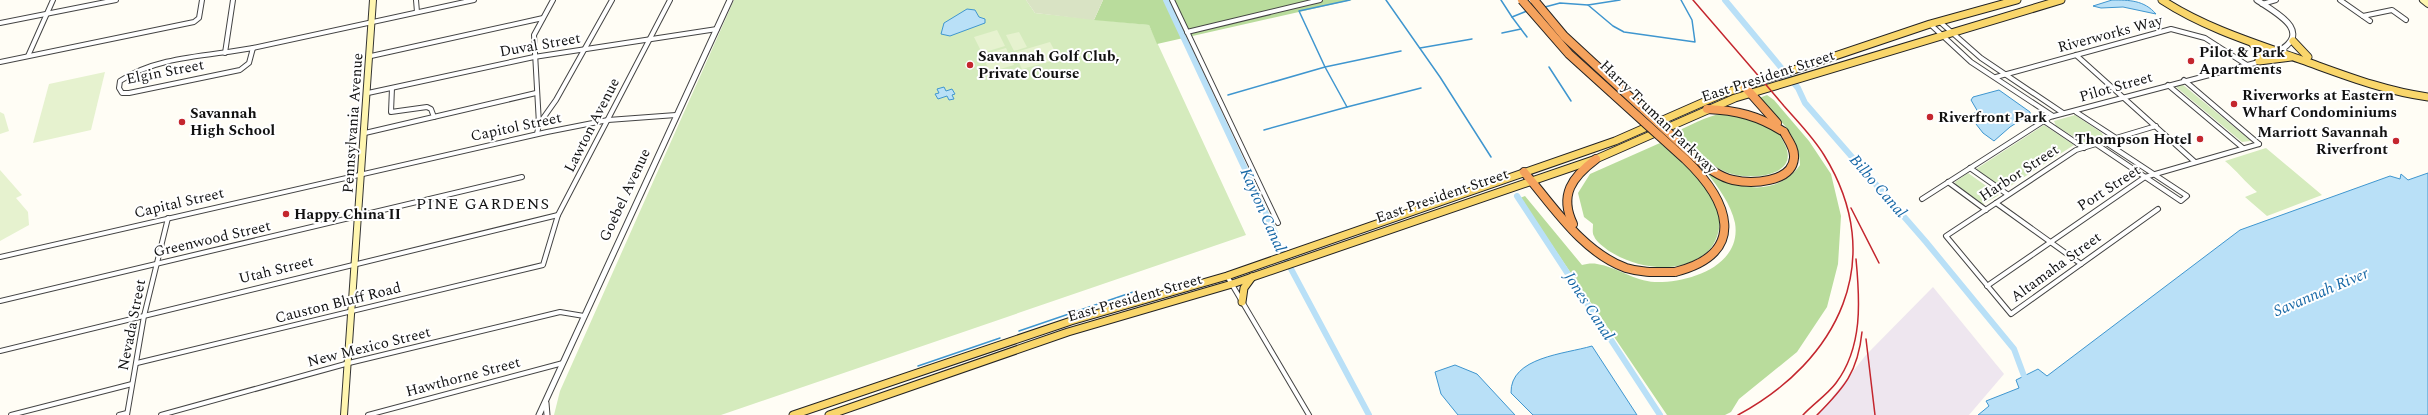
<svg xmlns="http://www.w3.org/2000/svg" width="2428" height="415" viewBox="0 0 2428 415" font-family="Spectral,serif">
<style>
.industrial{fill:#eee6ef}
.green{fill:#d5ebbd}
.forest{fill:#b9dc9c}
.cemetery{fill:#d9e3c4}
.pitch{fill:#e6f2cf}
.water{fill:#b9e0f7;stroke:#3f96cf}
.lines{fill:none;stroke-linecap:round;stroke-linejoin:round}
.stream{stroke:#3f96cf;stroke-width:1.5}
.canal{stroke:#b9e0f7;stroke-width:6}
.minor-casing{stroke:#444;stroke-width:6}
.tertiary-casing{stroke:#444;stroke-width:7}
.secondary-casing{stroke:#333;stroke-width:8}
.primary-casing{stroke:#222;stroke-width:9}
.motorway-casing{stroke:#222;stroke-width:10}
.minor{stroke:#fff;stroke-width:4}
.tertiary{stroke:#fff;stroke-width:5}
.secondary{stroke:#fff6b0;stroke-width:6}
.primary{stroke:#f9d66b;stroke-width:7}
.motorway{stroke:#f5a25d;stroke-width:8}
.rail{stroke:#c4262e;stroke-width:1.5}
.motorway-bridge-casing{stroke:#222;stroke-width:10;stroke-linecap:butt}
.motorway-bridge{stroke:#f5a25d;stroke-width:8}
.poi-dot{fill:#c4262e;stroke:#fff;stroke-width:1.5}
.labels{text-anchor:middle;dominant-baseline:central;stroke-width:4;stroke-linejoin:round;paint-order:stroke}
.street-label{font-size:15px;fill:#111;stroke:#fff}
.poi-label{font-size:15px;font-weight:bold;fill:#111;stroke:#fff;text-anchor:start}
.water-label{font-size:16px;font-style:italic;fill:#1768a6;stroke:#fff}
.neighbourhood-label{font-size:16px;letter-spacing:1px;fill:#111;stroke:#fff}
</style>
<rect width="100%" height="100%" fill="#fffdf5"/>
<!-- industrial -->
<path class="industrial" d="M1933,287L2004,374L1969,415H1818L1866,355Z"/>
<!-- green -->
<g class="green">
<path d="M734,0H1026L1035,13L1149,25L1246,235L721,415H554L560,391Z"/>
<path d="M2182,84L2250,140V141L2242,142L2176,87Z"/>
<path d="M2075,115L2102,133L2103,136L2084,143L2056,126L2054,121Z"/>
<path d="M2044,125L2074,145L2004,190L1976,169Z"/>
<path d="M2266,148L2322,195L2267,216L2245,197L2257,192C2245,182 2237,171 2225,161Z"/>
<path d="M1968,173L1999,195L1983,204L1956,186L1955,182Z"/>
</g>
<!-- forest -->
<g class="forest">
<path d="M1103,0H1352L1157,44L1149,25L1094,20Z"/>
<path d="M1767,95L1774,100L1809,141L1831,174L1841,216L1838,264L1827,307L1797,352L1739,399L1731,412L1725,415H1667L1520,198L1525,196L1582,265C1586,264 1592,263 1597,264C1617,267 1634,281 1655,282C1689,283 1742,266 1735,223C1731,204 1718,187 1707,173C1739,189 1776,198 1800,165C1800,135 1778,119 1759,98Z"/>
<path d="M1733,112C1745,117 1761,121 1773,128C1778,131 1781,137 1784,143C1803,178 1746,181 1726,172C1706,164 1691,146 1676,132C1695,123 1712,113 1733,112Z"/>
<path d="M1660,143C1681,162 1713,186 1719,215C1721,228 1717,242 1708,251C1681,276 1638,269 1609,251C1604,247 1596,242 1594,236C1592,233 1593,228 1593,224L1584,217L1578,193L1590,174Z"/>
</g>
<!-- cemetery -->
<path class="cemetery" d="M1026,0H1103L1094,20L1035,13Z"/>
<!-- pitch -->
<g class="pitch">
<path d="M997,30L1005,46L982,53L974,37Z"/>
<path d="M1019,32L1027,47L1014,51L1006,35Z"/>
<path d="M1050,42L1059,59L1022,69L1015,54L1016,52Z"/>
<path d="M1006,48L1014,65L990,72L982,55Z"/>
<path d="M105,72L91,130L33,143L49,84Z"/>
<path d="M0,112L4,114L9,131L0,134Z"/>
<path d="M0,170L22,195L16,198L28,212L29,225L0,241Z"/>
</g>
<!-- water -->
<g class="water">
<path d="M2112,0C2129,0 2144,0 2156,14L2123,7L2101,8L2093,6Z"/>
<path d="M967,9L975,10L979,17L985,19V23L950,36L941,34L944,23Z"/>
<path d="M944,87L946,91L952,89L955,94L952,95L954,99L949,100L947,96L938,99L935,94L939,93L937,89Z"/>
<path d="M1999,90L2030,112V114L2010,127L1994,141L1983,133L1969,115L1978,112L1971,100L1973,97Z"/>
<path d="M2428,173V415H1978L1989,406L1986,401L2019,388L2016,380L2038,369L2047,376L2240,230L2390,176L2400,179L2401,174L2408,180Z"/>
<path d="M1592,346L1637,415H1533L1511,393C1510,357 1565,354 1592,346Z"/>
<path d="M1455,365L1477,374L1515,415H1458L1441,394L1435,372Z"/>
</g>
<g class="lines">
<!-- stream -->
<g class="stream">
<path d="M1350,0L1299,11L1325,67L1401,51"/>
<path d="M1386,0L1440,77L1491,157"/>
<path d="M1501,0L1512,17L1527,11"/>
<path d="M1620,0L1588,5L1613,26L1624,32L1695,42L1692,20L1681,0"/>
<path d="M1545,7L1560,3L1588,5"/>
<path d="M1512,17L1527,37"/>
<path d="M1502,33L1521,29"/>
<path d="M1420,48L1472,39"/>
<path d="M1549,67L1571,101"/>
<path d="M1228,95L1325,67L1347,107L1421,88"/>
<path d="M1264,130L1347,107"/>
<path d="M1019,331L1136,291"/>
<path d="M918,366L1000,338"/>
</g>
<!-- canal -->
<g class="canal">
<path d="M1166,0L1275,233L1274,237L1369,415"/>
<path d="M1725,0L1798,88L1805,103L1926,242L2014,349L2024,376"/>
<path d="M1517,196L1660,415"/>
</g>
<!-- minor casing -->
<g class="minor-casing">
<g id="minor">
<path d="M416,0L417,12"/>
<path d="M1172,0L1278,223"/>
<path d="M2340,0L2370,21"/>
<path d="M2262,4L2276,0"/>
<path d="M2363,16L2392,10L2406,20"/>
<path d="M1940,22L1981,58L2063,113"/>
<path d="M0,23L116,0"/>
<path d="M1930,24L1971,62L2053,116"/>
<path d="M1187,32L1320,0"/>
<path d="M253,48L249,63L240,70L129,93H122L119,88L120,81C157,56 210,56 253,48Z"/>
<path d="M253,48L474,0"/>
<path d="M225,53L233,0"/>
<path d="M2076,55L2195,162"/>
<path d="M28,56L53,0"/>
<path d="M371,56L543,18"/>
<path d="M0,62L194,22L199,18L202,0"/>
<path d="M1996,77L2171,29L2205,38L2247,65"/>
<path d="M2184,80L2259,144"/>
<path d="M2168,85L2243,148"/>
<path d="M392,88L391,112L427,107L431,109L434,117"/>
<path d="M368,93L534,57L717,29"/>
<path d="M2076,112L2116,138"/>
<path d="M2044,121L2084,148"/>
<path d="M539,124L556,100L612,0"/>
<path d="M2156,126L2076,150L1946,236L2011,314L2158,209"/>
<path d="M365,133L536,93"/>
<path d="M537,134L539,124L534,35L553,0"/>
<path d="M2096,144L2181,201L2187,196L2105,142"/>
<path d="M1970,168L2007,194"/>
<path d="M1948,182L1986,210"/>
<path d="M1922,199L2050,117L2255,63L2279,52"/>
<path d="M1996,203L2081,264"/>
<path d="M0,257L547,132L608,120L676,115"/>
<path d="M1227,276L1309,415"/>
<path d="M1987,286L2145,177L2259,144"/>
<path d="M0,301L522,177"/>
<path d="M0,351L558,215"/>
<path d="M137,363L543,265L558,215L670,0"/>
<path d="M11,415L132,384"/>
<path d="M119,415L127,413"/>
<path d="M127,415L144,316L168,218"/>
<path d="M161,415L349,363L560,312L584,316"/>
<path d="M368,415L563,363"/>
</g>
</g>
<!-- tertiary casing -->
<g class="tertiary-casing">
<g id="tertiary">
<path d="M2257,0C2276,13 2313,31 2279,51"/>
<path d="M546,403L547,415"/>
<path d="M539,415L730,0"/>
</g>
</g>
<!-- secondary casing -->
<g class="secondary-casing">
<g id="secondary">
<path d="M2423,0L2428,4"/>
<path d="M344,415L373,0"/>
</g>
</g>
<!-- primary casing -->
<g class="primary-casing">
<g id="primary">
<path d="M2162,0C2205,28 2254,43 2302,60C2344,75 2384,91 2428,97"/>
<path d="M2293,41L2308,57"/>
<path d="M2253,44L2259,50V61L2291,57"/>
<path d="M1242,302L1244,288L1252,277"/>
<path d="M793,415L1071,321L1227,276L1615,141L1722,94L1930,24L2017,0"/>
<path d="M829,415L1068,332L1232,284L1596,159L1735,98L2061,0"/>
</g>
</g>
<!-- motorway casing -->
<g class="motorway-casing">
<g id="motorway">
<path d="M1745,87L1777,123"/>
<path d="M1707,109C1736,110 1759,116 1784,132"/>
<path d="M1524,172C1553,206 1582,252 1626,268C1642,273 1658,272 1675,272"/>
<path d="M1573,224C1559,195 1572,177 1596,159"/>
</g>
</g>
<!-- minor -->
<use href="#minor" class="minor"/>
<!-- tertiary -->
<use href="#tertiary" class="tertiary"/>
<!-- secondary -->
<use href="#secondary" class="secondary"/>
<!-- primary -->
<use href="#primary" class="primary"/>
<!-- motorway -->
<use href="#motorway" class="motorway"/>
<!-- rail -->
<g class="rail">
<path d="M1693,0C1723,35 1754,70 1784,106C1798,122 1813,137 1824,155C1889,260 1838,361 1738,415"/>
<path d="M1851,208L1879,263"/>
<path d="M1866,339L1875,415"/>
<path d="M1803,415C1813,404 1827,395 1836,383C1863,347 1860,301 1856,259"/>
<path d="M1817,415C1844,388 1858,372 1862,332"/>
</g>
<!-- motorway-bridge casing -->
<g class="motorway-bridge-casing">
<g id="motorway-bridge">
<path d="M1522,0L1569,54L1685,159C1728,200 1750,253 1675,272"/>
<path d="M1534,0L1564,36L1696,158C1707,167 1719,177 1733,180C1751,184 1792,183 1794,158C1795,148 1788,140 1784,132"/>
</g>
</g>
<!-- motorway-bridge -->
<use href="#motorway-bridge" class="motorway-bridge"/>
</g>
<!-- markers -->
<g class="poi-dot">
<circle cx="2191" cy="61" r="4"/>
<circle cx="970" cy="65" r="4"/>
<circle cx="2234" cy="104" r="4"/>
<circle cx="1930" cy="117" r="4"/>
<circle cx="182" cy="122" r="4"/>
<circle cx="2200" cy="139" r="4"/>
<circle cx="2396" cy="141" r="4"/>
<circle cx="286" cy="214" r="4"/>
</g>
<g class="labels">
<!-- street labels -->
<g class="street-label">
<text transform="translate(2110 34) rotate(-15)">Riverworks Way</text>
<text transform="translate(540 45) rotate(-10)">Duval Street</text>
<text transform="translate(165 72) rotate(-11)">Elgin Street</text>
<text transform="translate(1768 76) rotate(-18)">East President Street</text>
<text transform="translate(2116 87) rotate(-16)">Pilot Street</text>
<text transform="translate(1658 117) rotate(44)">Harry Truman Parkway</text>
<text transform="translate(353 123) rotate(-86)">Pennsylvania Avenue</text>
<text transform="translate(592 125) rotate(-63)">Lawton Avenue</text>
<text transform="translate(516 127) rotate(-12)">Capitol Street</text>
<text transform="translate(2019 173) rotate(-33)">Harbor Street</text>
<text transform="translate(2109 188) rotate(-33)">Port Street</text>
<text transform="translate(625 195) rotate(-65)">Goebel Avenue</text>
<text transform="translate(1442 196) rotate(-19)">East President Street</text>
<text transform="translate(179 203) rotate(-13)">Capital Street</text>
<text transform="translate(212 239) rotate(-13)">Greenwood Street</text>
<text transform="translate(2056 267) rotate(-36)">Altamaha Street</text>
<text transform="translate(276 270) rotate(-14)">Utah Street</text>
<text transform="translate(1135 298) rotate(-16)">East President Street</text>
<text transform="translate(338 303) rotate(-14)">Causton Bluff Road</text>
<text transform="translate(132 325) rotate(-79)">Nevada Street</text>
<text transform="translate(369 347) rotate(-14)">New Mexico Street</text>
<text transform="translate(463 377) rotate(-15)">Hawthorne Street</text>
</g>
<!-- poi labels -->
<g class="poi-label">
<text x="2199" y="52">Pilot &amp; Park<tspan x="2199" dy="17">Apartments</tspan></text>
<text x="978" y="56">Savannah Golf Club,<tspan x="978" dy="17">Private Course</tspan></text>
<text x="2242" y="95">Riverworks at Eastern<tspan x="2242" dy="17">Wharf Condominiums</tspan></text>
<text x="190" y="113">Savannah<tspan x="190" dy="17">High School</tspan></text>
<text x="1938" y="117">Riverfront Park</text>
<text x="2388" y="132" text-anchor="end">Marriott Savannah<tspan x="2388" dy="17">Riverfront</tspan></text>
<text x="2192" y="139" text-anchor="end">Thompson Hotel</text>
<text x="294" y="214">Happy China II</text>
</g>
<!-- water labels -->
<g class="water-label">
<text transform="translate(1878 186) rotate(49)">Bilbo Canal</text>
<text transform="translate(1263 210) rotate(66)">Kayton Canal</text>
<text transform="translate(2321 292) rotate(-23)">Savannah River</text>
<text transform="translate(1589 306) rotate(57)">Jones Canal</text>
</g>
<!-- neighbourhood labels -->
<g class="neighbourhood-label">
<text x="483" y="204">PINE GARDENS</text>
</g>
</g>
</svg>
